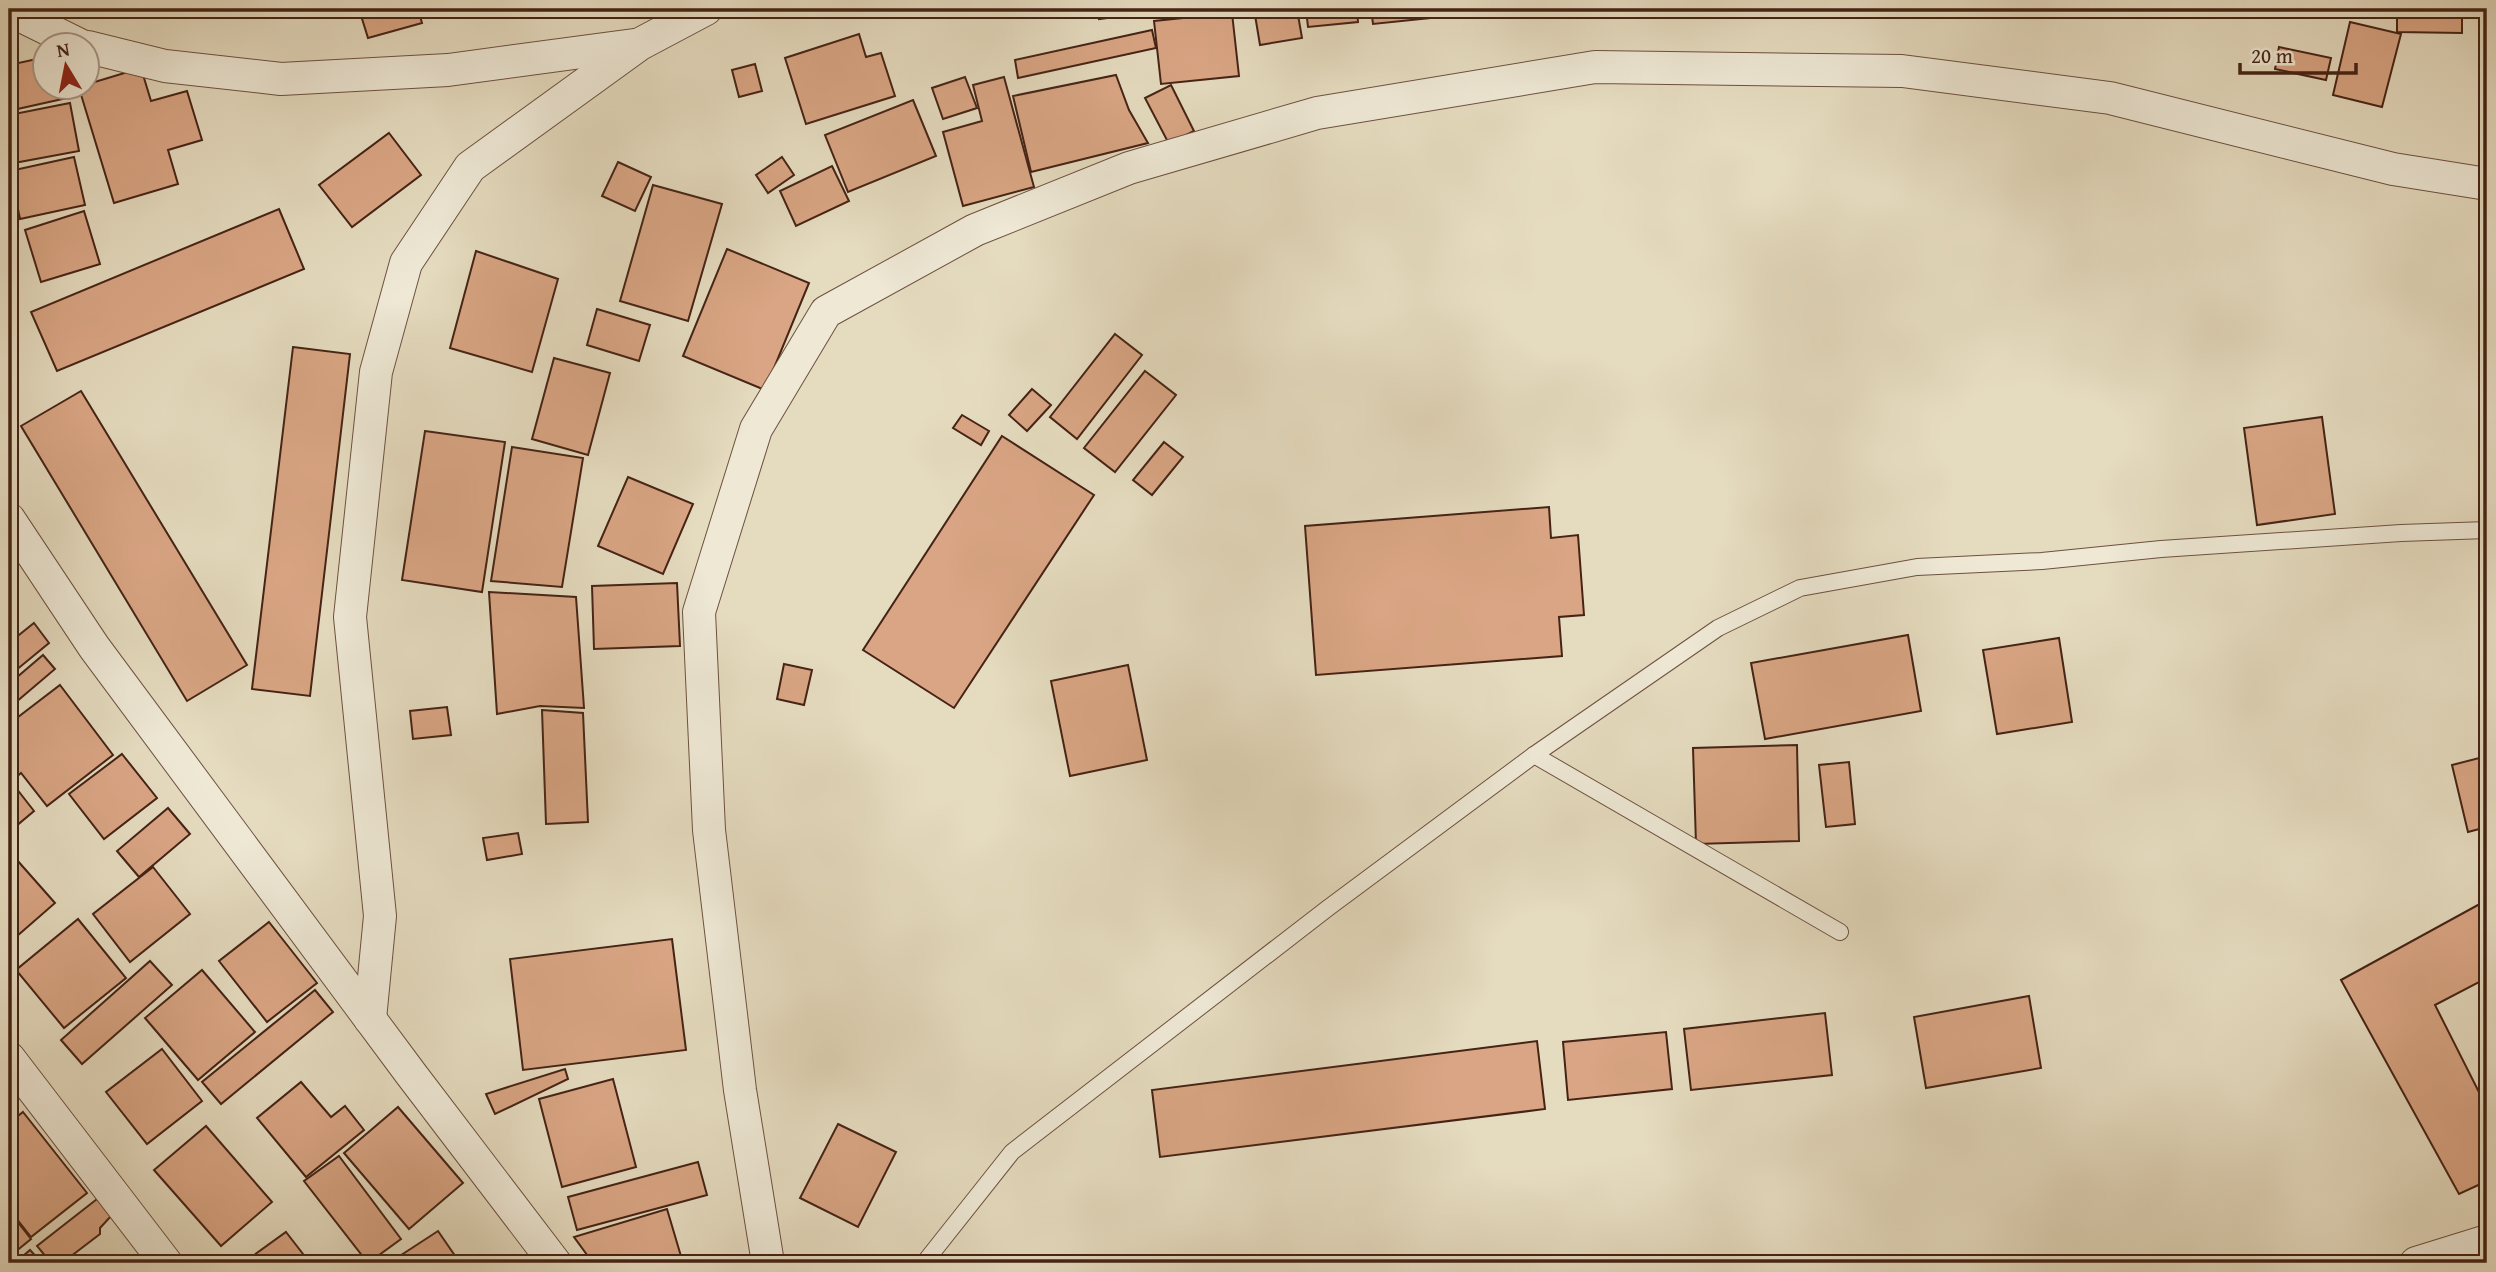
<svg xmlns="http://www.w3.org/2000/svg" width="2496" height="1272" viewBox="0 0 2496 1272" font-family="'Gentium Book Plus',serif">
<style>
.building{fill:#d9a584;stroke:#452315;stroke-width:2}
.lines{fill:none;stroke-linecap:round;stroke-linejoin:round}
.lane-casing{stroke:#6d5140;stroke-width:18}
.street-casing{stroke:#6d5140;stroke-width:34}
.lane{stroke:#eee8d5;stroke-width:16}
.street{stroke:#eee8d5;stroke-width:32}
</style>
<rect width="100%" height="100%" fill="#e5dbbf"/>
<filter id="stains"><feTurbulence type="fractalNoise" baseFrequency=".00286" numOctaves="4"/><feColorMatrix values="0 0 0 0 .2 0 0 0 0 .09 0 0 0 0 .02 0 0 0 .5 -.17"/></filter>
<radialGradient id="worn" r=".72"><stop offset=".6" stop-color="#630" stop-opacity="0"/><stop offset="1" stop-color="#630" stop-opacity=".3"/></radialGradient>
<!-- building -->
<g class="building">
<path d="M359,9H418L422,23L368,38Z"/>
<path d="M1098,9H1159V11L1099,19Z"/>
<path d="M1254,9H1297L1302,38L1260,45Z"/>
<path d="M1306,9H1357L1358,22L1308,27Z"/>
<path d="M1371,9H1508V10L1373,24Z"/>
<path d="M2397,9H2462V33L2397,32Z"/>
<path d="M1232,13L1239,76L1161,84L1154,21Z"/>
<path d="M2350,22L2401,34L2382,107L2333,95Z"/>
<path d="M1152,30L1156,48L1018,78L1015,60Z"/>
<path d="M859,34L866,57L881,53L895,96L806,124L785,58Z"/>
<path d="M2279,47L2331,58L2326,80L2275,69Z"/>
<path d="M46,57V88H74L76,96L13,110L9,90V65Z"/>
<path d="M755,64L762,91L739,97L732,70Z"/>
<path d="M141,68L151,101L187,91L202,140L168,150L178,184L114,203L79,88H88V84Z"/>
<path d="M1116,75L1129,110L1148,143L1031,172L1013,96Z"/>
<path d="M965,77L977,108L943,119L932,88Z"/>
<path d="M1004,77L1034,187L963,206L943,132L982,121L973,85Z"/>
<path d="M1171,85L1194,131L1169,144L1145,98Z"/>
<path d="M913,100L936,156L848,192L825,135Z"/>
<path d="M70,103L79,151L14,163L9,134V115Z"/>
<path d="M389,133L421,175L352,227L319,185Z"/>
<path d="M74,157L85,205L20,219L10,171Z"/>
<path d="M782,157L794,175L768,193L756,175Z"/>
<path d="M618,162L651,177L635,211L602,196Z"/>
<path d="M832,166L849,201L796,226L780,191Z"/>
<path d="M653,185L722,204L688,321L620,301Z"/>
<path d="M279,209L304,269L57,371L31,312Z"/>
<path d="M84,211L100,264L41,282L25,230Z"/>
<path d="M727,249L809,283L765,390L683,356Z"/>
<path d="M476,251L558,279L532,372L450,348Z"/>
<path d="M597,309L650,325L639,361L587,345Z"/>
<path d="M1115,334L1142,355L1077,439L1050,417Z"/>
<path d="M293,347L350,354L310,696L252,689Z"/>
<path d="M554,358L610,373L588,455L532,439Z"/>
<path d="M1145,371L1176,395L1115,472L1084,448Z"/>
<path d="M1032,389L1051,405L1027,431L1009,415Z"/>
<path d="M81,391L247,665L187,701L21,426Z"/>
<path d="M962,415L989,431L981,445L953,428Z"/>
<path d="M2322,417L2335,514L2257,525L2244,428Z"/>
<path d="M425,431L505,442L482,592L402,580Z"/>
<path d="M1002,436L1094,495L954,708L863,650Z"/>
<path d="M1164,442L1183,457L1152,495L1133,480Z"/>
<path d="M512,447L583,458L562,587L491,581Z"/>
<path d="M628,477L693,504L663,574L598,546Z"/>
<path d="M1549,507L1551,538L1578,535L1584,615L1559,617L1562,656L1316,675L1305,526Z"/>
<path d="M677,583L680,646L594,649L592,586Z"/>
<path d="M489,592L576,597L584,708L540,706L497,714Z"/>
<path d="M34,623L49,643L9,676V643Z"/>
<path d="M1908,635L1921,711L1765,739L1751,663Z"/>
<path d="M2059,638L2072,722L1997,734L1983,650Z"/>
<path d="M43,655L55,669L9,708V684Z"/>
<path d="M784,664L812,670L804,705L777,699Z"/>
<path d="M1128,665L1147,760L1070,776L1051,681Z"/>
<path d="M60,685L113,755L47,806L21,773L14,779L9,772V724Z"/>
<path d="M447,707L451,735L413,739L410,711Z"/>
<path d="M542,710L583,713L588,822L546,824Z"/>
<path d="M1797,745L1799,841L1696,844L1693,748Z"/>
<path d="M122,754L157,798L104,839L69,794Z"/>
<path d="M2487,756V827L2468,832L2452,765Z"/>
<path d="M1849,762L1855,824L1826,827L1819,765Z"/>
<path d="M9,779L34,811L9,832Z"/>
<path d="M168,808L190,834L139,877L117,851Z"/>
<path d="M518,833L522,854L487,860L483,838Z"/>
<path d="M9,851L55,903L9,943Z"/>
<path d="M153,867L190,914L130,962L93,914Z"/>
<path d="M2487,900V978L2435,1005L2487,1108V1181L2459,1194L2341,980Z"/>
<path d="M78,919L126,978L64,1028L16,970Z"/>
<path d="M269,922L317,983L267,1022L219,961Z"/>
<path d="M672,939L686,1050L523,1070L510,959Z"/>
<path d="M150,961L172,985L82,1064L61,1040Z"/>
<path d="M202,970L255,1032L198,1080L145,1018Z"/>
<path d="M315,990L333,1012L221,1104L202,1082Z"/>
<path d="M2029,996L2041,1068L1926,1088L1914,1017Z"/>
<path d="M1825,1013L1832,1075L1691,1090L1684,1029Z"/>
<path d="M1666,1032L1672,1089L1568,1100L1563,1042Z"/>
<path d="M1537,1041L1545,1109L1160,1157L1152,1090Z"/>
<path d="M162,1049L202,1101L147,1144L106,1092Z"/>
<path d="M565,1069L568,1079L495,1114L486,1094Z"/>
<path d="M613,1079L636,1167L562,1187L539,1099Z"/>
<path d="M301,1082L331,1117L345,1106L364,1130L306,1177L257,1118Z"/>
<path d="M398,1107L463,1183L409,1229L344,1153Z"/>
<path d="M23,1112L87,1193L31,1237L9,1209V1123Z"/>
<path d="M838,1124L896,1152L858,1227L800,1198Z"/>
<path d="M206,1126L272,1202L221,1246L154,1170Z"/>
<path d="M339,1156L401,1239L368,1263L304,1181Z"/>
<path d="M698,1162L707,1195L577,1230L568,1197Z"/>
<path d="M97,1199L112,1215L100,1228V1234L62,1263H51L37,1246Z"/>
<path d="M667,1209L683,1263H593L574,1237Z"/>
<path d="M9,1211L31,1239L9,1257Z"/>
<path d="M438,1231L460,1263H389Z"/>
<path d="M286,1232L310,1263H243Z"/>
<path d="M30,1250L42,1263H15Z"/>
</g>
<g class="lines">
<!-- lane casing -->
<g class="lane-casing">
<g id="lane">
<path d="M1534,755L1840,932"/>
<path d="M924,1263L1012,1152L1328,908L1534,755L1718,628L1800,588L1917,567L2042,561L2161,549L2401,533L2487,530"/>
</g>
</g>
<!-- street casing -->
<g class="street-casing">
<g id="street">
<path d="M9,10L82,46"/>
<path d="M88,47L165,66L281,79L448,70L634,45"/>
<path d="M9,519L94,647L411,1074L555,1263"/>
<path d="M370,1019L380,916L350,617L376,372L406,263L470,167L640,44L706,9"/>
<path d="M9,1058L166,1263"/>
<path d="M768,1263L740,1090L709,830L699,612L756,429L826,312L975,230L1129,168L1317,113L1595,67L1902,71L2110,98L2393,169L2487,184"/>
<path d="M2416,1263L2487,1241"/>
</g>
</g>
<!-- lane -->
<use href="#lane" class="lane"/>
<!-- street -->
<use href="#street" class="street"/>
</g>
<!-- margin -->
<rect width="2496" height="1272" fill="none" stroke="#e5dbbf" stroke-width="35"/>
<rect x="10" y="10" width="2475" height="1251" fill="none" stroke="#452315" stroke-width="3.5"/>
<rect x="18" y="18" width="2461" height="1237" fill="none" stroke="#452315" stroke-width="2"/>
<!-- north arrow -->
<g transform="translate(66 66) rotate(350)"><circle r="33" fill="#eee8d5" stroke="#aa9988" stroke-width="2"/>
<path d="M0-5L12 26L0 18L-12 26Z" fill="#8f2418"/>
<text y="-10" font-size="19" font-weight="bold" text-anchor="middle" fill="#452315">N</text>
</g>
<!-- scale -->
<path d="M2240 63v10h116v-10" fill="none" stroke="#452315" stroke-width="3.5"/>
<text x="2251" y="63" font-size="21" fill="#452315" stroke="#eee8d5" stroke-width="5" paint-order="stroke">20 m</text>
<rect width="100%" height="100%" filter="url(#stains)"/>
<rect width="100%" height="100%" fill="url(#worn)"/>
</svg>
